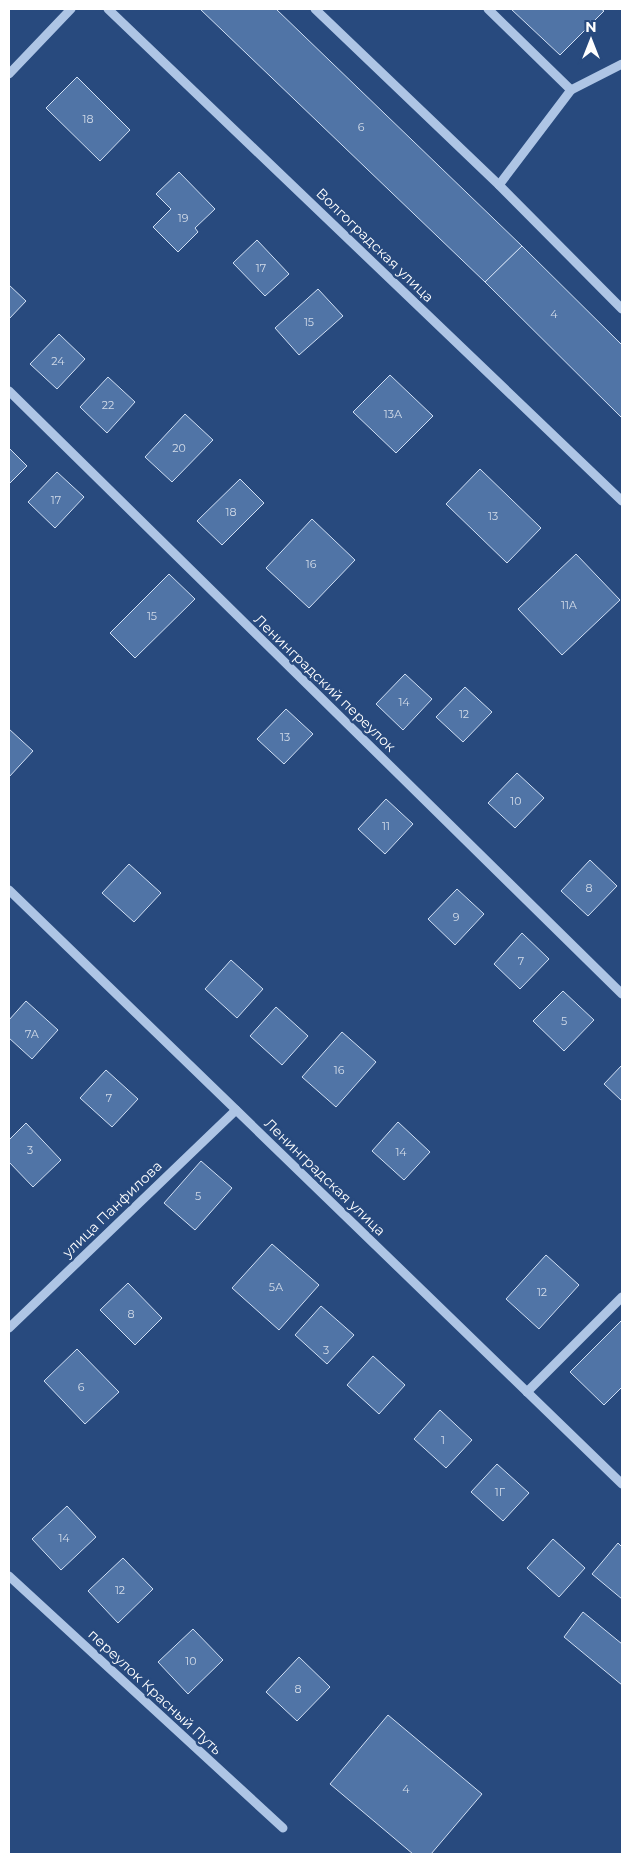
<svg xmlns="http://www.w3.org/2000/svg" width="631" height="1863" viewBox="0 0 631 1863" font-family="Montserrat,sans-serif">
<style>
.building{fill:#5074a6;stroke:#d0dff4}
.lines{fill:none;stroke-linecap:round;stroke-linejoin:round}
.minor{stroke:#aec5e5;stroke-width:9}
.labels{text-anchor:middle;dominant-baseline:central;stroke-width:5;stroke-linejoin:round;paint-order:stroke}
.number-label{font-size:11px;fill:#d3dce9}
.street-label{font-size:14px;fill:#fff;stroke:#284a7e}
</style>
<rect width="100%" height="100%" fill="#284a7e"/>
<!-- building -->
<g class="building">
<path d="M200,9H276L522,246L485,282Z"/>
<path d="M511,9H601L604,11L560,55Z"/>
<path d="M77,77L130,130L100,161L46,108Z"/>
<path d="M179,172L215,209L195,228L198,232L178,252L153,227L171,209L156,194Z"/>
<path d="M257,240L289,274L265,296L233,263Z"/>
<path d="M522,246L622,345V418L485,282Z"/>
<path d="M9,285L26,301L9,319Z"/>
<path d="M318,289L343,316L299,355L275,328Z"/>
<path d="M59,334L85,359L57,389L30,364Z"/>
<path d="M390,375L433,416L396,453L353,412Z"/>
<path d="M108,377L135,402L107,433L80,407Z"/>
<path d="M185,414L213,440L172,482L145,457Z"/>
<path d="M9,448L27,466L9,484Z"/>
<path d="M480,469L541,528L507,563L446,504Z"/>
<path d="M57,472L84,497L55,528L28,502Z"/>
<path d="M240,479L264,503L222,545L197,521Z"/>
<path d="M312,519L355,560L309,608L266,568Z"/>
<path d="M576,554L620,600L562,655L518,609Z"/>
<path d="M169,574L195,599L135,658L110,633Z"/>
<path d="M405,674L432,699L403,730L376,704Z"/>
<path d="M465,687L492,712L463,742L436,717Z"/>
<path d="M286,709L313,734L284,764L257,739Z"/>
<path d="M9,729L33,751L9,777Z"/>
<path d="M517,773L544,798L515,828L488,803Z"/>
<path d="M386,799L413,824L385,854L358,829Z"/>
<path d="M590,860L617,886L588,916L561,891Z"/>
<path d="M129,864L161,893L134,922L102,893Z"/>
<path d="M457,889L484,914L455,945L428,919Z"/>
<path d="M522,933L549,959L520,989L494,964Z"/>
<path d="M231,960L263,989L237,1018L205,989Z"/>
<path d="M563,991L594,1020L564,1051L533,1021Z"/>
<path d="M26,1001L58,1030L32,1059L9,1038V1020Z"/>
<path d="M276,1007L308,1036L282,1065L250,1036Z"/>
<path d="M342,1032L376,1062L336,1107L302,1077Z"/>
<path d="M622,1065V1101L604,1084Z"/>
<path d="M106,1070L138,1099L112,1127L80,1098Z"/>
<path d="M398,1122L430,1152L404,1180L372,1151Z"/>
<path d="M26,1123L61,1160L33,1187L9,1162V1140Z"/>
<path d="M201,1161L232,1188L195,1230L164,1203Z"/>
<path d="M272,1244L319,1285L279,1330L232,1288Z"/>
<path d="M546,1255L579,1285L539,1329L506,1299Z"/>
<path d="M128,1283L162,1318L135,1345L100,1310Z"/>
<path d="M321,1306L354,1335L327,1364L295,1335Z"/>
<path d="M622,1320V1387L604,1405L570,1372Z"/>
<path d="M77,1349L119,1392L85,1424L44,1381Z"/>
<path d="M373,1356L405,1385L379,1414L347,1385Z"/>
<path d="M440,1410L472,1440L446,1468L414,1439Z"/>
<path d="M497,1464L529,1493L503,1521L471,1492Z"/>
<path d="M67,1506L96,1537L61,1570L32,1539Z"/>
<path d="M553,1539L585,1568L559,1597L527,1568Z"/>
<path d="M618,1543L622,1547V1599L592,1574Z"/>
<path d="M123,1558L153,1589L118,1623L88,1591Z"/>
<path d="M583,1612L622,1644V1685L564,1637Z"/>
<path d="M193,1629L223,1660L188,1694L158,1662Z"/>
<path d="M299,1657L330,1687L297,1721L266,1692Z"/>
<path d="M388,1715L482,1794L431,1854H413L330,1784Z"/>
</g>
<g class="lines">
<!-- minor -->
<g class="minor">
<path d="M108,9L622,501"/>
<path d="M315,9L499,185L622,309"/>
<path d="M488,9L571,90"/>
<path d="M9,74L71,9"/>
<path d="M499,185L571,90L622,64"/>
<path d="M9,391L622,994"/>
<path d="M9,890L622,1484"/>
<path d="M9,1328L236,1110"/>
<path d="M527,1392L622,1297"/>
<path d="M9,1576L283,1828"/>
</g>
</g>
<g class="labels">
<!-- number labels -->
<g class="number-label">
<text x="88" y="119">18</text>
<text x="361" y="127">6</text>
<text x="183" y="218">19</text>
<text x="261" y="268">17</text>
<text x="554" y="314">4</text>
<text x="309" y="322">15</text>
<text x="58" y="361">24</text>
<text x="108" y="405">22</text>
<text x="393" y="414">13А</text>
<text x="179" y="448">20</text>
<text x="56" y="500">17</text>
<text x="231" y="512">18</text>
<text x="493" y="516">13</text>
<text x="311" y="564">16</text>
<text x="569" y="605">11А</text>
<text x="152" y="616">15</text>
<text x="404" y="702">14</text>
<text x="464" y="714">12</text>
<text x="285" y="737">13</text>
<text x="516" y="801">10</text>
<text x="386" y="826">11</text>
<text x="589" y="888">8</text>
<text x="456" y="917">9</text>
<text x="521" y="961">7</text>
<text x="564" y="1021">5</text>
<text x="32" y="1034">7А</text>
<text x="339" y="1070">16</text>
<text x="109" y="1098">7</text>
<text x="30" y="1150">3</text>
<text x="401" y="1152">14</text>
<text x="198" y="1196">5</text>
<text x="276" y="1287">5А</text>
<text x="542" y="1292">12</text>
<text x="131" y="1314">8</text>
<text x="326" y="1350">3</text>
<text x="81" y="1387">6</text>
<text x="443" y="1440">1</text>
<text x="500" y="1492">1Г</text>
<text x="64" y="1538">14</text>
<text x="120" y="1590">12</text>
<text x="191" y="1661">10</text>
<text x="298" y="1689">8</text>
<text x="406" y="1789">4</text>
</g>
<!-- street labels -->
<g class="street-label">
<text transform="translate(375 245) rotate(44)">Волгоградская улица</text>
<text transform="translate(325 683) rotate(44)">Ленинградский переулок</text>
<text transform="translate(325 1177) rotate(44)">Ленинградская улица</text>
<text transform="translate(112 1209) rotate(-44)">улица Панфилова</text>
<text transform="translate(155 1692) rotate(43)">переулок Красный Путь</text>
</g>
</g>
<!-- border -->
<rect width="631" height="1863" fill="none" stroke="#ffffff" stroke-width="20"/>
<!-- north arrow -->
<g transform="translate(591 40)" stroke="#284a7e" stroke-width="4" paint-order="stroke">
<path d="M0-4L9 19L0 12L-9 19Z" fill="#ffffff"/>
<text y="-8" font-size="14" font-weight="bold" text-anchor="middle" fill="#ffffff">N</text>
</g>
</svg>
